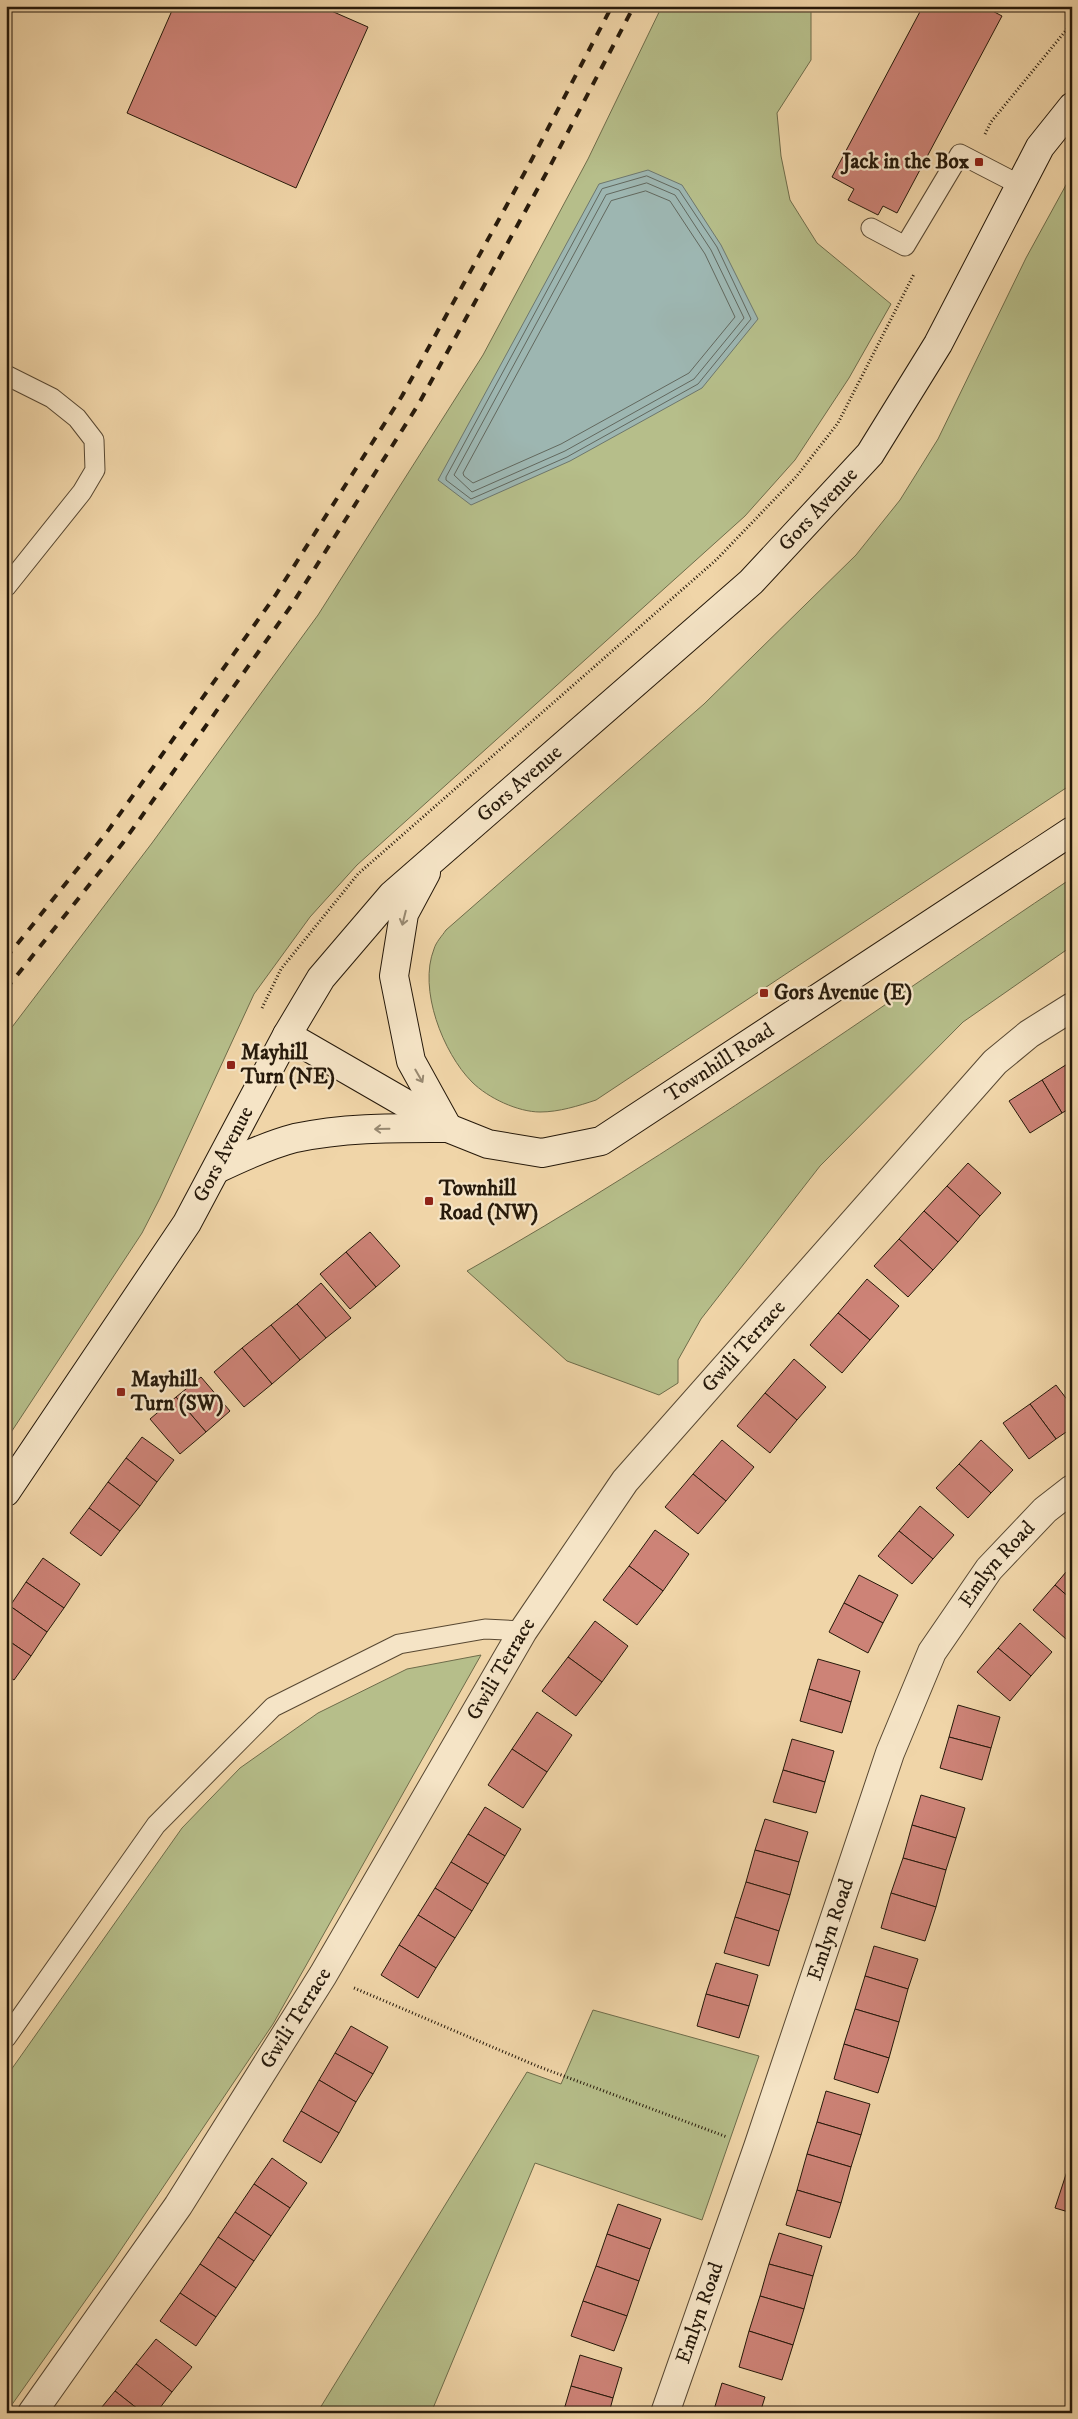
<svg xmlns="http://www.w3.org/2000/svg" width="1078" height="2419" viewBox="0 0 1078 2419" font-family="'IM FELL DW Pica',serif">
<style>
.green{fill:#b6be8a;stroke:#6e6c4a}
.water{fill:#9db6b1;stroke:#6d776e}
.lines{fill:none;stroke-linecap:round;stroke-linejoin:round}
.shore{stroke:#62685e;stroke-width:1}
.building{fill:#cd8377;stroke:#26190a}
.lane-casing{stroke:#584832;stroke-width:21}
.street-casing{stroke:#584832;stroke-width:30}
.secondary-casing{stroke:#26190a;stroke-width:30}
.path{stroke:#26190a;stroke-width:3;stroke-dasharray:1 2.5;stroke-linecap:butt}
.lane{stroke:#f5e4c6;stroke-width:19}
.street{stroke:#f5e4c6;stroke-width:28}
.secondary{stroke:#f5e4c6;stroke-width:28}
.rail{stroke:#26190a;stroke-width:4;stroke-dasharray:9 9;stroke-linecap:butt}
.oneway{stroke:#988971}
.poi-dot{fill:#8f2418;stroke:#f5e4c6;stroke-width:2}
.labels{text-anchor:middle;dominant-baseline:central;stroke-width:4.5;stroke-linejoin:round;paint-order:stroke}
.poi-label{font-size:21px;font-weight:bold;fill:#26190a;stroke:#f5e4c6;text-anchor:start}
.street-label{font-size:21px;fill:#26190a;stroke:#f5e4c6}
</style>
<rect width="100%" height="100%" fill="#f0d5a8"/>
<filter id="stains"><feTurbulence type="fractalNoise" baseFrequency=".004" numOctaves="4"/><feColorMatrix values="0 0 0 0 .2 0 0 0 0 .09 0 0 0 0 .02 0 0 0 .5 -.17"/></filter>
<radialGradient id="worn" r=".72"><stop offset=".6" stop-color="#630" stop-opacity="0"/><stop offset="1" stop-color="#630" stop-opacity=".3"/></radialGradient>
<!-- green -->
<g class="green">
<path d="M662,6H811V60L777,113L781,156L790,200L817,243L891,304L849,378L795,460L745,516L357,865L310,917L254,994L160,1198L142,1233L6,1440V1035L152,843L318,615L483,355L588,159Z"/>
<path d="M1072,174V784L596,1100C578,1106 559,1112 540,1112C518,1112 488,1098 472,1082C443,1053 418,989 434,949C436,942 442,936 446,930L704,704L856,555L900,500L938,439L1026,258Z"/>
<path d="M1072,878V946L963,1022L820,1166L701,1319L678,1360V1383L659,1395L567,1361L467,1271C676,1153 872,1012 1072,878Z"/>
<path d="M481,1655L273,2024L112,2263L6,2413V2077L182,1828L240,1768L318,1713L407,1669Z"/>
<path d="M593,2010L759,2056L702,2220L535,2163L431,2413H317L527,2072L561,2084Z"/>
</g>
<!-- water -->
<path class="water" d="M648,170L682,185L721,245L758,319L702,388L570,461L471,505L438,480L599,184Z"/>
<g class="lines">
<!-- shore -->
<g class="shore">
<path d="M647,176L679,190L717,247L751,319L698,384L567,457L471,499L446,480V477L602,189Z"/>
<path d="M647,183L675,195L711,250L744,318L694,379L565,451L472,492L454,475L606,195Z"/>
<path d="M646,191L670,201L705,254L735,317L689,373L561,444L473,483L464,476L463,473L611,201Z"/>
</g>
</g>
<!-- building -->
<g class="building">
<path d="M174,6H320L368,27L296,188L127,113Z"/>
<path d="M923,6H983L1002,16L897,213L883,206L878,215L848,200L854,189L832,177Z"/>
<path d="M1072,1061V1107L1062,1113L1042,1080Z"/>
<path d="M1042,1080L1062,1113L1030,1133L1009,1101Z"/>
<path d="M968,1163L1001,1193L980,1216L947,1186Z"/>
<path d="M947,1186L980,1216L958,1242L924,1211Z"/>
<path d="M924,1211L958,1242L933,1270L899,1239Z"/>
<path d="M370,1232L400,1266L376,1287L346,1252Z"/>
<path d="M899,1239L933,1270L908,1297L874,1266Z"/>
<path d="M346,1252L376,1287L350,1309L320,1274Z"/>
<path d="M867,1279L899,1306L870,1340L838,1313Z"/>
<path d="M321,1283L351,1318L326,1338L297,1304Z"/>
<path d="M297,1304L326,1338L300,1360L271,1325Z"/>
<path d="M838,1313L870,1340L842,1373L810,1345Z"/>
<path d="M271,1325L300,1360L272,1384L242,1348Z"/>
<path d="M242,1348L272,1384L244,1407L214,1372Z"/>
<path d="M794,1359L826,1387L797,1420L765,1393Z"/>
<path d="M201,1377L230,1411L206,1432L176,1397Z"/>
<path d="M1056,1385L1072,1406V1428L1056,1439L1030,1404Z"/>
<path d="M765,1393L797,1420L770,1453L737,1426Z"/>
<path d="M176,1397L206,1432L180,1454L150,1419Z"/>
<path d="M1030,1404L1056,1439L1029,1459L1003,1423Z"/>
<path d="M142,1437L174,1460L157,1482L126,1458Z"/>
<path d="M722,1440L754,1467L726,1501L693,1474Z"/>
<path d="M981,1440L1013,1470L991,1493L959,1464Z"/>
<path d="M126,1458L157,1482L140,1506L108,1482Z"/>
<path d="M959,1464L991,1493L968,1518L936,1488Z"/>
<path d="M693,1474L726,1501L698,1534L665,1507Z"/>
<path d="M108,1482L140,1506L120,1531L89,1508Z"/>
<path d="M920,1506L954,1535L933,1559L899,1531Z"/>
<path d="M89,1508L120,1531L101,1556L70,1533Z"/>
<path d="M655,1530L689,1554L663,1591L629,1566Z"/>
<path d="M899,1531L933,1559L912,1584L878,1556Z"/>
<path d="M43,1558L80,1584L64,1608L26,1582Z"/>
<path d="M1072,1565V1600L1055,1585Z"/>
<path d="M629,1566L663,1591L637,1625L603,1600Z"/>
<path d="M859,1575L898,1595L883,1623L844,1603Z"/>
<path d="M26,1582L64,1608L47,1632L10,1606Z"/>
<path d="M1055,1585L1072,1600V1632L1066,1639L1033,1610Z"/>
<path d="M844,1603L883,1623L868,1653L829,1632Z"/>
<path d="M10,1606L47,1632L31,1656L6,1639V1611Z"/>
<path d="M595,1621L628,1646L602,1682L568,1657Z"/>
<path d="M1020,1623L1052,1652L1031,1676L998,1648Z"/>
<path d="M6,1639L31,1656L14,1680L6,1675Z"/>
<path d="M998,1648L1031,1676L1010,1701L977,1672Z"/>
<path d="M568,1657L602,1682L576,1716L542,1691Z"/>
<path d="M818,1659L860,1671L851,1702L809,1689Z"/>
<path d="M809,1689L851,1702L842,1733L800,1721Z"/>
<path d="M958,1705L1000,1717L991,1748L949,1737Z"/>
<path d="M537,1712L572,1735L547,1772L512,1749Z"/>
<path d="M949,1737L991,1748L982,1780L940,1768Z"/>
<path d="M792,1739L834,1751L825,1782L783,1770Z"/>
<path d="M512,1749L547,1772L523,1808L488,1785Z"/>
<path d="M783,1770L825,1782L816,1813L773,1802Z"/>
<path d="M921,1795L965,1808L956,1838L912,1825Z"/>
<path d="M485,1807L521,1829L505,1856L468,1834Z"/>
<path d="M765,1819L808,1832L799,1862L755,1850Z"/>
<path d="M912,1825L956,1838L946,1870L903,1858Z"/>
<path d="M468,1834L505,1856L488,1884L451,1862Z"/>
<path d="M755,1850L799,1862L790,1895L746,1882Z"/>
<path d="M903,1858L946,1870L936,1907L891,1893Z"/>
<path d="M451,1862L488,1884L472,1911L435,1888Z"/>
<path d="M746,1882L790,1895L779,1931L735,1917Z"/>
<path d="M435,1888L472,1911L455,1938L418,1915Z"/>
<path d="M891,1893L936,1907L925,1941L881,1928Z"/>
<path d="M418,1915L455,1938L436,1968L399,1945Z"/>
<path d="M735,1917L779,1931L769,1966L724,1953Z"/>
<path d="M399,1945L436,1968L418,1998L381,1975Z"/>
<path d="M874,1946L918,1959L908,1989L865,1976Z"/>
<path d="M716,1963L758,1975L749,2006L706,1994Z"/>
<path d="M865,1976L908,1989L899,2022L855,2009Z"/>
<path d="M706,1994L749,2006L739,2038L697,2026Z"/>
<path d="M855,2009L899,2022L889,2058L844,2044Z"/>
<path d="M351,2026L388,2047L373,2074L335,2053Z"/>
<path d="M844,2044L889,2058L878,2093L834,2079Z"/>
<path d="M335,2053L373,2074L356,2102L319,2080Z"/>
<path d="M319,2080L356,2102L339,2133L301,2111Z"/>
<path d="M826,2091L870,2104L861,2135L817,2122Z"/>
<path d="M301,2111L339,2133L321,2163L283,2141Z"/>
<path d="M817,2122L861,2135L851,2167L807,2154Z"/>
<path d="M807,2154L851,2167L841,2203L797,2190Z"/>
<path d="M1072,2156V2213L1055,2208Z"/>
<path d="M272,2158L307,2183L290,2208L254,2184Z"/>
<path d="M254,2184L290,2208L271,2236L235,2212Z"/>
<path d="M797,2190L841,2203L830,2238L786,2225Z"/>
<path d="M618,2204L661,2219L650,2249L607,2234Z"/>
<path d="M235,2212L271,2236L254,2261L218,2237Z"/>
<path d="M779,2233L822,2246L813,2276L769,2264Z"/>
<path d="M607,2234L650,2249L639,2281L596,2266Z"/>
<path d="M218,2237L254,2261L236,2288L200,2264Z"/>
<path d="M200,2264L236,2288L216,2317L180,2293Z"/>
<path d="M769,2264L813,2276L804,2309L760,2296Z"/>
<path d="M596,2266L639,2281L627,2316L583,2301Z"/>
<path d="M180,2293L216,2317L196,2346L160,2321Z"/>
<path d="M760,2296L804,2309L793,2345L749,2331Z"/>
<path d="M583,2301L627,2316L614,2351L571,2336Z"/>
<path d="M749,2331L793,2345L782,2380L739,2367Z"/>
<path d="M156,2339L192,2367L172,2392L136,2364Z"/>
<path d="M580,2355L622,2368L613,2398L571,2386Z"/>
<path d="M136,2364L172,2392L156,2413H143L115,2391Z"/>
<path d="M722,2383L765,2397L760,2413H713Z"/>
<path d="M571,2386L613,2398L609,2413H563Z"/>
<path d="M115,2391L143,2413H97Z"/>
</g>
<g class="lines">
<!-- lane casing -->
<g class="lane-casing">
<g id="lane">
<path d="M871,228L905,246L960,154L1020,185"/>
<path d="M6,375L52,398L77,418L94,440L95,470L82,492L6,587"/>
<path d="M6,2038L156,1825L273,1707L399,1644L485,1629L523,1631"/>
</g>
</g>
<!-- street casing -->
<g class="street-casing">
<g id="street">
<path id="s1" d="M32,2413L178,2206L323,1975L523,1631L625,1481L995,1062L1029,1034L1072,1007"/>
<path id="s2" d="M665,2413L758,2147L890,1753L932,1652L989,1569L1045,1510L1072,1489"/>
</g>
</g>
<!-- secondary casing -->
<g class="secondary-casing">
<g id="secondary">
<path id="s3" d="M287,1035L448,1128L488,1144L542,1153L601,1141L1072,831"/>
<path d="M217,1169C242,1157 268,1145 295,1138C346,1127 397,1128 448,1128L411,1061L394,976L404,914L426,873"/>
<path id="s4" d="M6,1492L187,1223L287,1035L321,978L392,895L751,582L870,454L938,344L1040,147L1072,107"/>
</g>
</g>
<!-- path -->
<g class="path">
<path d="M985,134L991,122L1072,23"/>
<path d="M262,1008L281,969L358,874L716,560L796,477L838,423L914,274"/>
<path d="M354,1988L537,2066L727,2137"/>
</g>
<!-- lane -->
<use href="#lane" class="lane"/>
<!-- street -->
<use href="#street" class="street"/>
<!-- secondary -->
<use href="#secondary" class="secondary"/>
<!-- rail -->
<g class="rail">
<path d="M6,958L107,832L275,596L402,396L531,161L612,6"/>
<path d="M6,989L122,844L291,606L418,405L548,170L634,6"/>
</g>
</g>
<!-- one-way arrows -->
<defs><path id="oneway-shaft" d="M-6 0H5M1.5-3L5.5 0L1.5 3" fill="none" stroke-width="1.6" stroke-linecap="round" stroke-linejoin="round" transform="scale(1.25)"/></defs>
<g class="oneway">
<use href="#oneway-shaft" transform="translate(404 918) rotate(104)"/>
<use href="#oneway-shaft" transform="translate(419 1076) rotate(60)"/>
<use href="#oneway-shaft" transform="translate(382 1129) rotate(179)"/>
</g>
<!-- markers -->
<g class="poi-dot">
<rect x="974" y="157" width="10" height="10" rx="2.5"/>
<rect x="759" y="988" width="10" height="10" rx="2.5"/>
<rect x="226" y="1060" width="10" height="10" rx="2.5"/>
<rect x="424" y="1196" width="10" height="10" rx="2.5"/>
<rect x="116" y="1387" width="10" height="10" rx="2.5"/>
</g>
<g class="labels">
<!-- poi labels -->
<g class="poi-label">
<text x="969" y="162" text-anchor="end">Jack in the Box</text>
<text x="774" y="993">Gors Avenue (E)</text>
<text x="241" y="1053">Mayhill<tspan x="241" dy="24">Turn (NE)</tspan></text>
<text x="439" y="1189">Townhill<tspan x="439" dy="24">Road (NW)</tspan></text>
<text x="131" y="1380">Mayhill<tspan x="131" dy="24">Turn (SW)</tspan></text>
</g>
<!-- street labels -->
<g class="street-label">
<text stroke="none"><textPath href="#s4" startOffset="1288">Gors Avenue</textPath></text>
<text stroke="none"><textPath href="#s4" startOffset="882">Gors Avenue</textPath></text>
<text stroke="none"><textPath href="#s3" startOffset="486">Townhill Road</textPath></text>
<text stroke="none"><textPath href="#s4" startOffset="402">Gors Avenue</textPath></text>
<text stroke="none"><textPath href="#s1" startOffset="1285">Gwili Terrace</textPath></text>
<text stroke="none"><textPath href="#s2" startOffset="916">Emlyn Road</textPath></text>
<text stroke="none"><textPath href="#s1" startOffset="880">Gwili Terrace</textPath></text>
<text stroke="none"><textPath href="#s2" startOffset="511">Emlyn Road</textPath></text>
<text stroke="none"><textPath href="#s1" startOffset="475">Gwili Terrace</textPath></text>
<text stroke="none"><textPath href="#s2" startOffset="106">Emlyn Road</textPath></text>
</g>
</g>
<!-- margin -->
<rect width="1078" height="2419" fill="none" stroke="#f0d5a8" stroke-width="25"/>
<rect x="8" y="8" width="1063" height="2404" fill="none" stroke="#26190a" stroke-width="2.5"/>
<rect x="12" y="12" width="1053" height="2394" fill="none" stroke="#26190a"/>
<rect width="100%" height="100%" filter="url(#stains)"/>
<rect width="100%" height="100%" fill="url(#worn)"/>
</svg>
